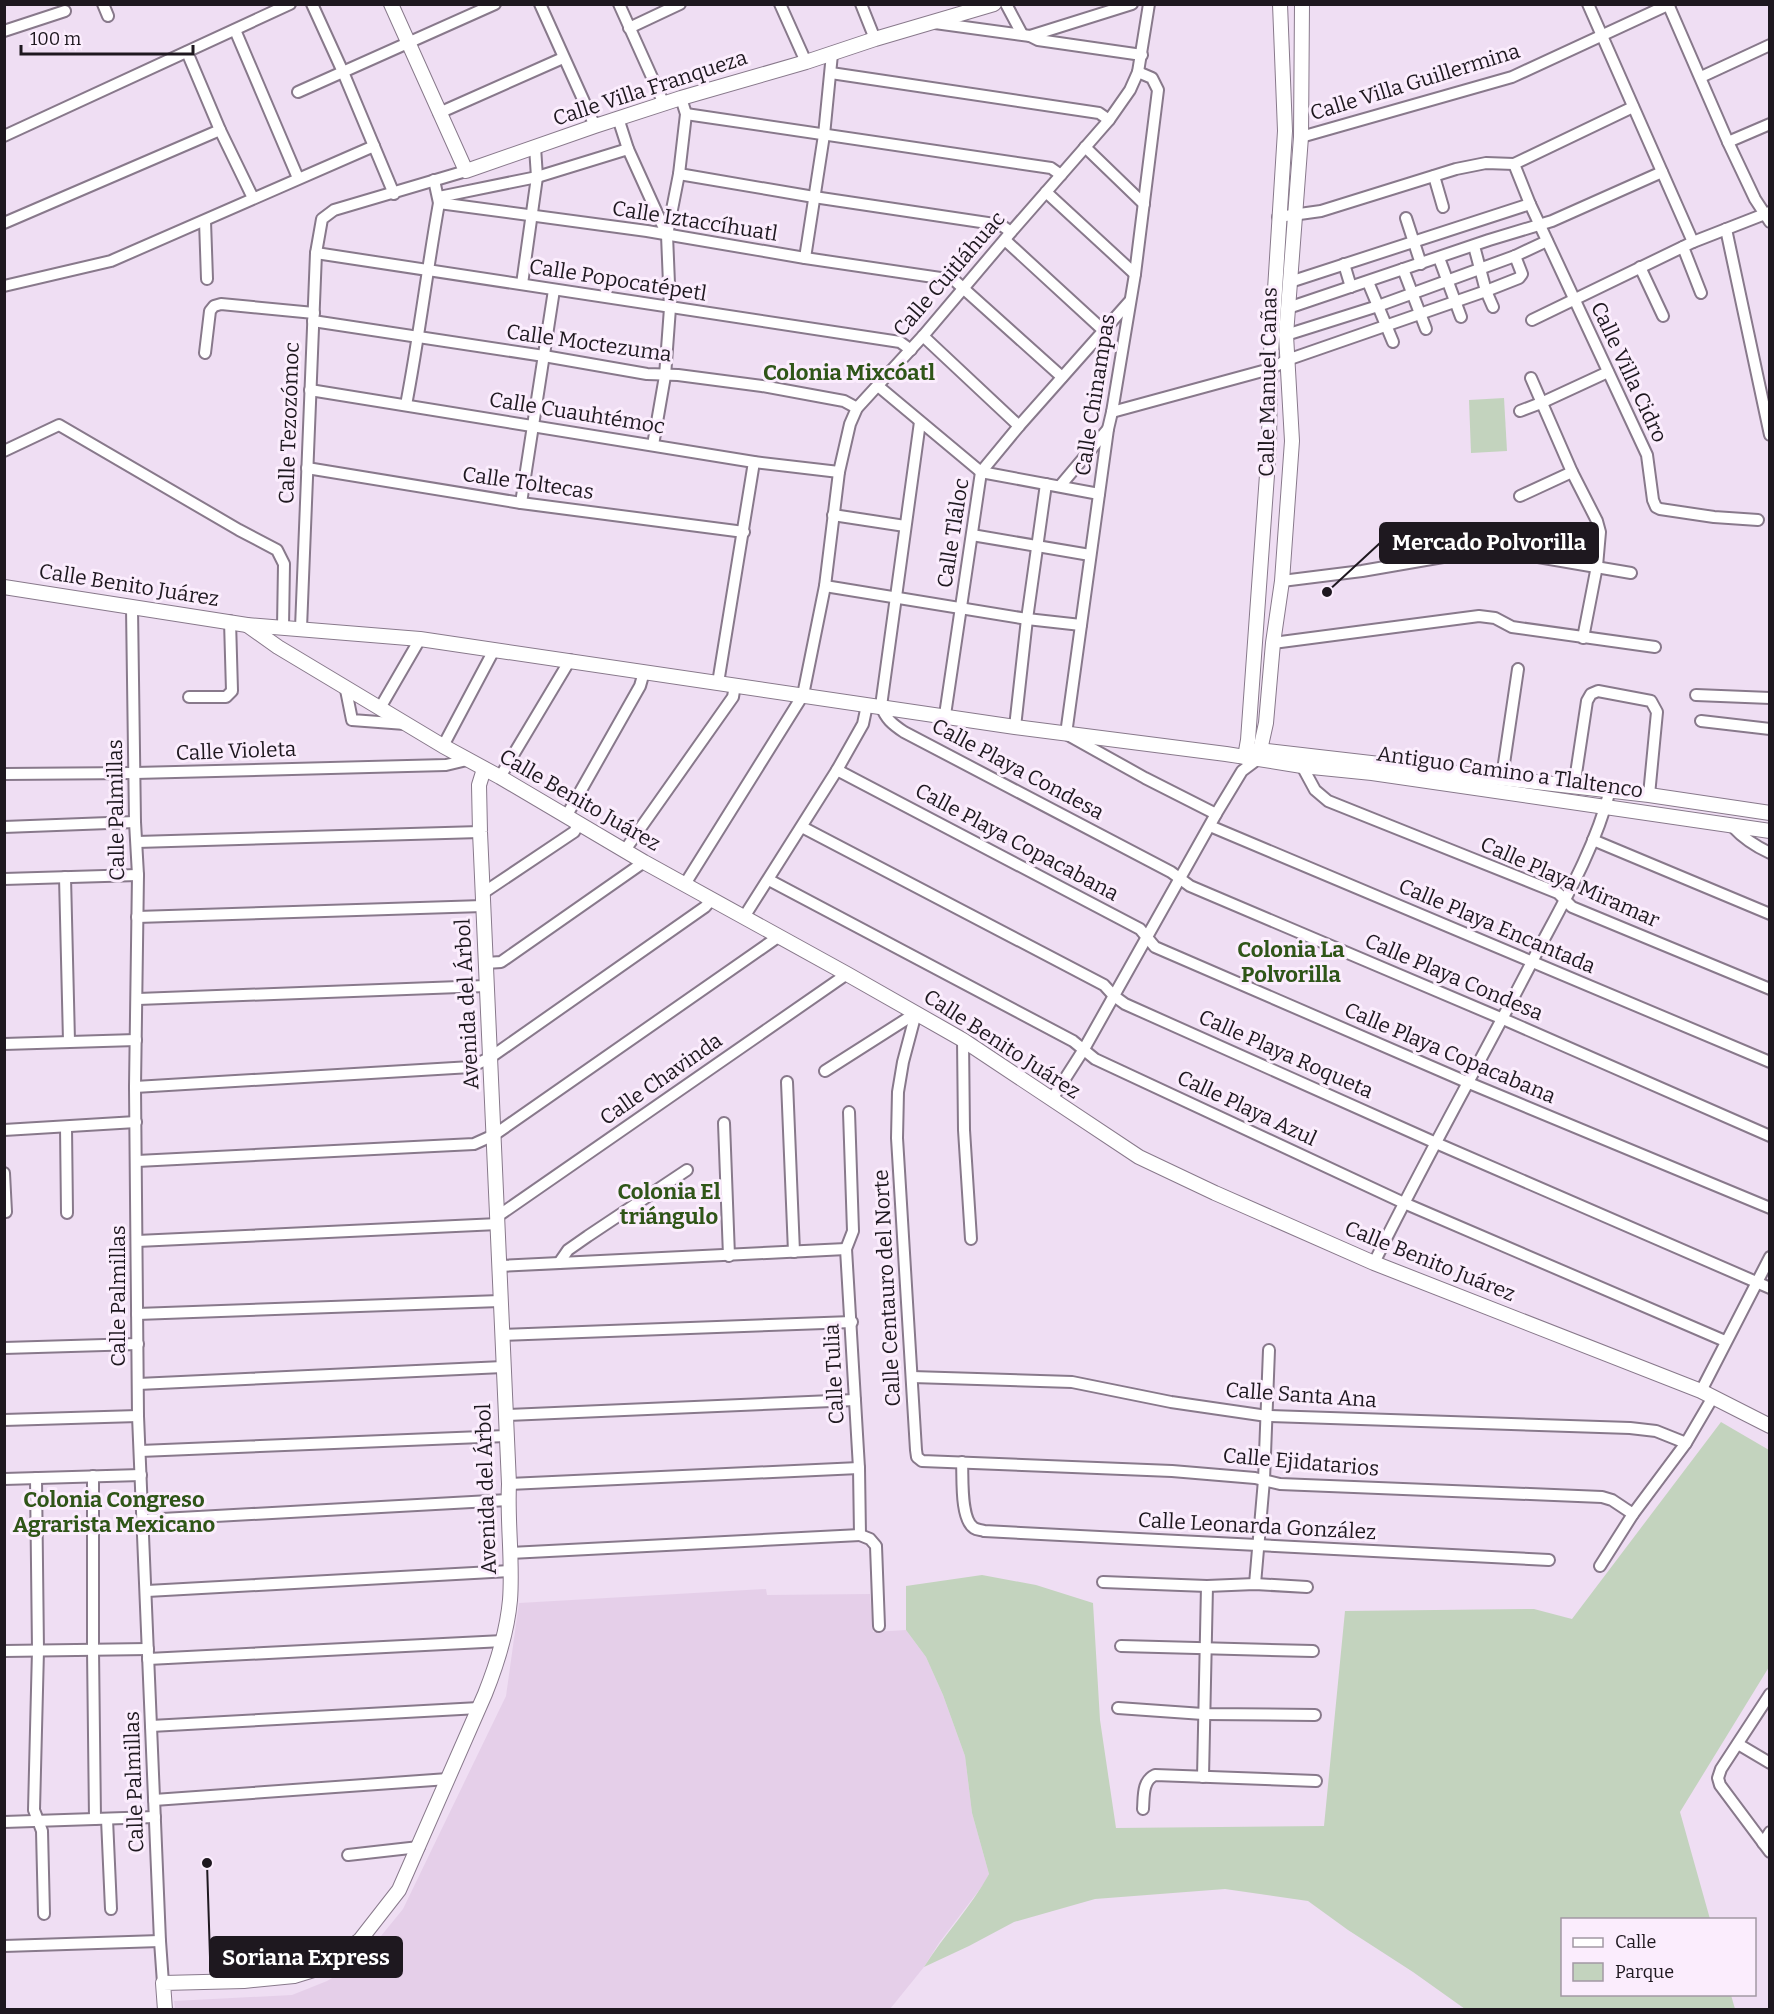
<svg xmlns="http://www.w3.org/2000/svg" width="1774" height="2014" viewBox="0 0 1774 2014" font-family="Bitter,serif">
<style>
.built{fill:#e5cfe9}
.green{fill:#c3d3be}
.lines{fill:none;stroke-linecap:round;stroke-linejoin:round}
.minor-casing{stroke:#88798b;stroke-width:14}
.tertiary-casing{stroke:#88798b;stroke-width:16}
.minor{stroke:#fff;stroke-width:10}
.tertiary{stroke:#fff;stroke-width:14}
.labels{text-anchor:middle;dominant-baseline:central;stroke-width:6;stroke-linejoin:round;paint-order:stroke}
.street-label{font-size:21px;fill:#1e181f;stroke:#fbedfd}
.neighbourhood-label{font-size:22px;font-weight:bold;fill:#2f5518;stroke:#fbedfd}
.leader{fill:none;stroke:#1e181f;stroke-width:2}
.callout-dot{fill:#1e181f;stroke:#fbedfd;stroke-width:2}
.callout{fill:#1e181f;stroke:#1e181f;stroke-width:2}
.callout-label{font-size:22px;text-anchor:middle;font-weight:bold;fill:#fff}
</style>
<rect width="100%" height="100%" fill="#efdef3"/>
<!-- built -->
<path class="built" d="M766,1589L767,1595L870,1594L873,1632L906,1630L926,1657L943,1695L965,1756L972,1813L989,1874L983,1885L939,1943L924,1967L890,2009L175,2010L174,2001L292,1995L327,1981L359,1963L403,1909L506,1696L519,1603Z"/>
<!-- green -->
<g class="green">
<path d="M1504,398L1507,451L1471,453L1469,400Z"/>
<path d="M1721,1422L1769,1450V1667L1680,1812L1710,1919L1562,1920V1994L1731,1995L1735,2009H1465L1413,1972L1348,1930L1308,1901L1225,1889L1095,1899L1014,1922L969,1946L924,1967C944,1935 971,1907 989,1874L972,1813L965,1756L943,1695L926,1657L906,1630V1586L982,1575L1036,1585L1093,1603L1100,1720L1116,1828L1324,1826L1345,1611L1534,1609L1572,1619Z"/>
</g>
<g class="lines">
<!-- minor casing -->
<g class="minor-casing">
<g id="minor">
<path d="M103,4L108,16"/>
<path d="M312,4L343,72L394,194"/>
<path d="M540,4L595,126"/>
<path d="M619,4L664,104"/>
<path d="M780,4L806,62"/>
<path d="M861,4L875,39"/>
<path d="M1006,4L1022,34"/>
<path d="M1588,4L1693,242"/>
<path d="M1668,4L1728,142L1755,199L1770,222"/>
<path d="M935,23L1030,36L1038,40L1142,55"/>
<path d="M629,28L680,4"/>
<path d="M235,30L298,178"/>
<path d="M4,31L65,11"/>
<path d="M1030,36L1132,4"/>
<path d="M187,52L220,130L253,198"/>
<path d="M1138,72L1152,78L1158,90L1135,274L1112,412L1108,429L1066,734L1145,778L1216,814"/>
<path d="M831,73L1099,113L1109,120"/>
<path d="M1701,77L1770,45"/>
<path d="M298,92L495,4"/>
<path d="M439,113L563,58"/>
<path d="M686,114L1051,168L1061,175"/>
<path d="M618,118L628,149L667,235"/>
<path d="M4,136L290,4"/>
<path d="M1301,137L1512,77L1670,4"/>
<path d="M1728,142L1770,124"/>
<path d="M1085,147L1144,204"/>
<path d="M1514,164L1530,204L1647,455L1653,500L1656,507L1660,509L1714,517L1758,520"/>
<path d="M679,174L814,197L1001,225L1011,232"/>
<path d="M1434,176L1443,207"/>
<path d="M434,180L439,203L647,231L805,258L954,280L1062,377"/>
<path d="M1046,192L1135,274"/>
<path d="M439,197L537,177L628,149"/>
<path d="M1278,217L1321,211L1456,169L1486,163L1514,164L1633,107"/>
<path d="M1406,218L1421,264"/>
<path d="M205,221L207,279"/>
<path d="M4,223L220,130"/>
<path d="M1726,229L1770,435"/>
<path d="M1005,240L1103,330"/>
<path d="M1474,246L1486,291L1493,307"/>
<path d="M1683,247L1701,293"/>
<path d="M316,253L900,342L911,350"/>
<path d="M805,258L824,135L832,54"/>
<path d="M1439,258L1461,317"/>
<path d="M1344,264L1351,287"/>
<path d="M1640,267L1663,316"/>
<path d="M1403,269L1426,329"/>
<path d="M1290,282L1530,204"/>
<path d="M1368,282L1393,342"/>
<path d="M522,284L537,177L535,147"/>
<path d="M4,286L111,261L374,146"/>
<path d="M1288,308L1489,240L1552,221L1662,172"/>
<path d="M1532,320L1693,242L1770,212"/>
<path d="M313,321L544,356L647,374L678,375L762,386L844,401L857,408"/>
<path d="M1286,335L1378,306L1515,256L1547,241"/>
<path d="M923,336L1019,426"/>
<path d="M205,353L210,311L214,306L221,304L314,313"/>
<path d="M1531,378L1572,472L1597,521L1600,532L1597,566L1583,638"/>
<path d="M878,386L981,472L1099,494"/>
<path d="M310,390L754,462L839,472"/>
<path d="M406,405C419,338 427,270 439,203"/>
<path d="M1520,411L1541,403L1608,372"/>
<path d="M1112,412L1270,369L1287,360L1486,291L1519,278L1522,274L1515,256"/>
<path d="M920,422L881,706C886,719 892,724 904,732L1171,872L1190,886L1503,1019L1770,1136"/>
<path d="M653,445L665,376L670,308L667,235L679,174L686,114L681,98"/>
<path d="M4,451L59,425L239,530L277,550L284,564L283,627"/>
<path d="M307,468L521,503L744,532"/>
<path d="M1060,486L1108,429"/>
<path d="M1520,496L1572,472"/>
<path d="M521,503L554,290"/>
<path d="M833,515L905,526"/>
<path d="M972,535L1090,555"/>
<path d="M1282,581L1362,571L1443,557L1496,550L1631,573"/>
<path d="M825,586L1027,619L1081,625"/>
<path d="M132,608L135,822L138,875L135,1087L138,1416L160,1941L163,1983"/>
<path d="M301,628L316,253L322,219L334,210L466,171"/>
<path d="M1273,643L1479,616L1495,618L1512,627L1655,647"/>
<path d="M718,683L754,462"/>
<path d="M346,690L352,720L405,724"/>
<path d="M1696,695L1770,698"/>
<path d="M189,697H226L232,691L230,621"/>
<path d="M380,708L420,639"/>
<path d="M945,715L981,472L1019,426L1129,302"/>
<path d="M1701,721L1770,729"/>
<path d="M1015,727L1027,619L1046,484"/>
<path d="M443,746L494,650"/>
<path d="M1302,766L1315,790L1328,801L1558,893L1572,907L1770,989"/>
<path d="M837,770L1140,929L1155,947L1469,1083L1770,1208"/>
<path d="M4,774L135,773L446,765L467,760"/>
<path d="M500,777L570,660"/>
<path d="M1502,777L1518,669"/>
<path d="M1574,787L1587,701L1591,694L1598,691L1651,701L1657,712L1649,795"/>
<path d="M567,815L640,686L644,672"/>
<path d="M1210,826L1770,1062"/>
<path d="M4,827L135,822"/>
<path d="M802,827L1104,985L1114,996L1125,1004L1436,1143L1770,1288"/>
<path d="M1733,827C1744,839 1755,846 1770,853"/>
<path d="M1593,840L1770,914"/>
<path d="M137,842L480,832"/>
<path d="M625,850L733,697L735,685"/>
<path d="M65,877L69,1041"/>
<path d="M4,879L138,875"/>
<path d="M769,880L1073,1041L1095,1059L1404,1203L1725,1341"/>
<path d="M685,884L803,695L825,586L839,472L850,424L857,408L923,336L1011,232L1109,120L1130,90L1138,72L1149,4"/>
<path d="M483,893L574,832L579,824"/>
<path d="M137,917L483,906"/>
<path d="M744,917L837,770L863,724L867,705"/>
<path d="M486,963L501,962L644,862"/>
<path d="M138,999L486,986"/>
<path d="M916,1013L903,1062L898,1092L897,1138L916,1450L917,1457L922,1461L1172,1471L1255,1478L1280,1484L1602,1497L1612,1500L1633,1514"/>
<path d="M963,1040L964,1130L971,1239"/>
<path d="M4,1044L136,1040"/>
<path d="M825,1071L916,1013"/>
<path d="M787,1082L794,1252"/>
<path d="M135,1087L471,1067L491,1057L705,907L712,899"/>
<path d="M1052,1099L1084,1049L1216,814L1242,771L1258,759"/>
<path d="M849,1112L853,1231L846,1249L859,1468L860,1535L870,1539L876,1546L879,1626"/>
<path d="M724,1123L729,1256"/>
<path d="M66,1127L67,1213"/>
<path d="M4,1130L136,1122"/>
<path d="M137,1161L474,1144L494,1135L778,937"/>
<path d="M4,1173L6,1212"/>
<path d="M498,1216L847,974"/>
<path d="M137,1241L498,1224"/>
<path d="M559,1263L568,1250L588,1236L687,1170"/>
<path d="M1374,1263C1425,1159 1482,1059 1535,956C1563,903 1595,849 1610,790"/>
<path d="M500,1266L846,1249"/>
<path d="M137,1314L500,1301"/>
<path d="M503,1335L852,1322"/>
<path d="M4,1348L138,1344"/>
<path d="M912,1377L1072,1382L1171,1402L1267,1416L1630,1428L1656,1431L1686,1443"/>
<path d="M138,1384L503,1367"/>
<path d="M1701,1391L1770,1257"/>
<path d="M506,1415L855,1400"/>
<path d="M4,1420L138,1416"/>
<path d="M140,1451L506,1436"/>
<path d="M962,1462C963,1477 960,1519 974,1528C977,1530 981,1530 984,1531L1549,1560"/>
<path d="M93,1476V1650L95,1819"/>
<path d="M36,1478L38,1650L34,1810L42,1831L44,1914"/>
<path d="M4,1479L141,1475"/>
<path d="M509,1484L859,1468"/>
<path d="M144,1520L508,1500"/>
<path d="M510,1553L860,1535"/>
<path d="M1600,1566L1633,1514L1686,1443L1713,1397"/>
<path d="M1103,1582L1207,1586L1255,1584L1307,1587"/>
<path d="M1255,1584L1264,1480L1269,1350"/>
<path d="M147,1591L511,1571"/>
<path d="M1121,1646L1313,1651"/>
<path d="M4,1651L148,1649"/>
<path d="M148,1659L503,1641"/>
<path d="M1770,1694L1721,1769L1718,1778L1720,1785L1770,1852"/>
<path d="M1118,1708L1203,1714L1315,1715"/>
<path d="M151,1726L479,1708"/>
<path d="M1738,1744L1770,1763"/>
<path d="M1203,1777L1207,1586"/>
<path d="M154,1800L448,1779"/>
<path d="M1143,1809C1144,1797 1142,1781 1155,1775L1316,1781"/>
<path d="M107,1819L111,1909"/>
<path d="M4,1822L155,1817"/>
<path d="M1763,1843L1770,1832"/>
<path d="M348,1855L419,1847"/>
<path d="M4,1946L160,1941"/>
</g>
</g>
<!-- tertiary casing -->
<g class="tertiary-casing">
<g id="tertiary">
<path d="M391,4L466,171L595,126L681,98L806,62L875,39L994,4"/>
<path d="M4,587L247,625L420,639L1015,727L1226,754L1302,766L1372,773L1770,831"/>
<path d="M247,625L278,647L443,746L500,777L644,862L847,974L963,1040L1139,1157L1215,1193L1374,1263L1701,1391L1770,1426"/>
<path d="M1258,750L1649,795L1770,813"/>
<path d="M1245,757L1248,740L1269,447L1270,369L1285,131L1280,4"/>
<path d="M1258,759L1266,723L1273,643L1282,581L1292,441L1286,335L1301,137L1302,4"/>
<path d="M165,2010L163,1983L244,1981L294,1976L320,1968L360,1940L399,1890L485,1694C497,1664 507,1633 510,1600C513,1561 507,1522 509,1484L480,832L479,785L484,769"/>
</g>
</g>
<!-- minor -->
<use href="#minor" class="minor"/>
<!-- tertiary -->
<use href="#tertiary" class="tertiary"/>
</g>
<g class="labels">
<!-- street labels -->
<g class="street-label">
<text transform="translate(1415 82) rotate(-17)">Calle Villa Guillermina</text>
<text transform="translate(650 88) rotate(-18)">Calle Villa Franqueza</text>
<text transform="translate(695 221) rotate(9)">Calle Iztaccíhuatl</text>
<text transform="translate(949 274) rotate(-49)">Calle Cuitláhuac</text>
<text transform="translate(618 280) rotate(9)">Calle Popocatépetl</text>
<text transform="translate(589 343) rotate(8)">Calle Moctezuma</text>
<text transform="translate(1629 372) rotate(65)">Calle Villa Cidro</text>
<text transform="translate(1268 382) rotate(-89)">Calle Manuel Cañas</text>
<text transform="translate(1095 395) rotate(-81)">Calle Chinampas</text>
<text transform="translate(577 413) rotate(9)">Calle Cuauhtémoc</text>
<text transform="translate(289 423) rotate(-88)">Calle Tezozómoc</text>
<text transform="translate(528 483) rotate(8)">Calle Toltecas</text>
<text transform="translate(953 533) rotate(-81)">Calle Tláloc</text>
<text transform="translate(129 585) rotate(9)">Calle Benito Juárez</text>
<text transform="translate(236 751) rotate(-2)">Calle Violeta</text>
<text transform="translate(1018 769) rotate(28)">Calle Playa Condesa</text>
<text transform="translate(1510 772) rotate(8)">Antiguo Camino a Tlaltenco</text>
<text transform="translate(580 800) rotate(30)">Calle Benito Juárez</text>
<text transform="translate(116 810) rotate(-91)">Calle Palmillas</text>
<text transform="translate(1017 842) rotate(28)">Calle Playa Copacabana</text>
<text transform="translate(1570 882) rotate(24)">Calle Playa Miramar</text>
<text transform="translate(1497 926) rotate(23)">Calle Playa Encantada</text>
<text transform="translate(1454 977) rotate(23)">Calle Playa Condesa</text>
<text transform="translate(467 1004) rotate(-93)">Avenida del Árbol</text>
<text transform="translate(1002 1044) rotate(33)">Calle Benito Juárez</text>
<text transform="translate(1450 1053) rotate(23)">Calle Playa Copacabana</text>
<text transform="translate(1286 1054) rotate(24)">Calle Playa Roqueta</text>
<text transform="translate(661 1079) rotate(-35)">Calle Chavinda</text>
<text transform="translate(1247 1108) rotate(25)">Calle Playa Azul</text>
<text transform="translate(1430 1261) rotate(22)">Calle Benito Juárez</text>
<text transform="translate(887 1288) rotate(-93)">Calle Centauro del Norte</text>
<text transform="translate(118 1296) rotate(-90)">Calle Palmillas</text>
<text transform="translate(834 1374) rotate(-93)">Calle Tulia</text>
<text transform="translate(1301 1395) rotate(4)">Calle Santa Ana</text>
<text transform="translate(1301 1462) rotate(5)">Calle Ejidatarios</text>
<text transform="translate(486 1489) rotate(-92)">Avenida del Árbol</text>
<text transform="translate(1257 1526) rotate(3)">Calle Leonarda González</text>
<text transform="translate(134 1782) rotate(-92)">Calle Palmillas</text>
</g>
<!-- neighbourhood labels -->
<g class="neighbourhood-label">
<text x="849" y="372">Colonia Mixcóatl</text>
<text x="1291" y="949">Colonia La<tspan x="1291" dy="25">Polvorilla</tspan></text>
<text x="669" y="1191">Colonia El<tspan x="669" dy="25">triángulo</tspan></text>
<text x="114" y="1499">Colonia Congreso<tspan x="114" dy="25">Agrarista Mexicano</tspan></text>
</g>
</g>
<!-- callouts -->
<path class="leader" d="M1327 592L1380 543M207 1863L210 1957"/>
<g class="callout-dot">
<circle cx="1327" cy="592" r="6"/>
<circle cx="207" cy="1863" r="6"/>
</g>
<g class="callout">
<rect x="1380" y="523" width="218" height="40" rx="6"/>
<rect x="210" y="1937" width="192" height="40" rx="6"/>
</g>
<g class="callout-label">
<text x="1489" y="550">Mercado Polvorilla</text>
<text x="306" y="1965">Soriana Express</text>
</g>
<!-- border -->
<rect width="1774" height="2014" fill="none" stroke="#1e181f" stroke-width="12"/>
<!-- legend -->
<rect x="1561" y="1918" width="195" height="78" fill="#fbedfd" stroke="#a398a4" stroke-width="1.5"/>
<rect x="1573" y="1938" width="30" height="9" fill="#ffffff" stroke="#a398a4" stroke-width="1.5"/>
<text x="1615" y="1948" font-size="18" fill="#1e181f">Calle</text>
<rect x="1573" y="1963" width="30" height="18" fill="#c3d3be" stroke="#a398a4" stroke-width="1.5"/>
<text x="1615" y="1978" font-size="18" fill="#1e181f">Parque</text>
<!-- scale -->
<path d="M21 45v9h172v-9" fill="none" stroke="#1e181f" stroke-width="3"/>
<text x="30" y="45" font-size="18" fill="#1e181f" stroke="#fbedfd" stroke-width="4.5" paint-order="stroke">100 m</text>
</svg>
